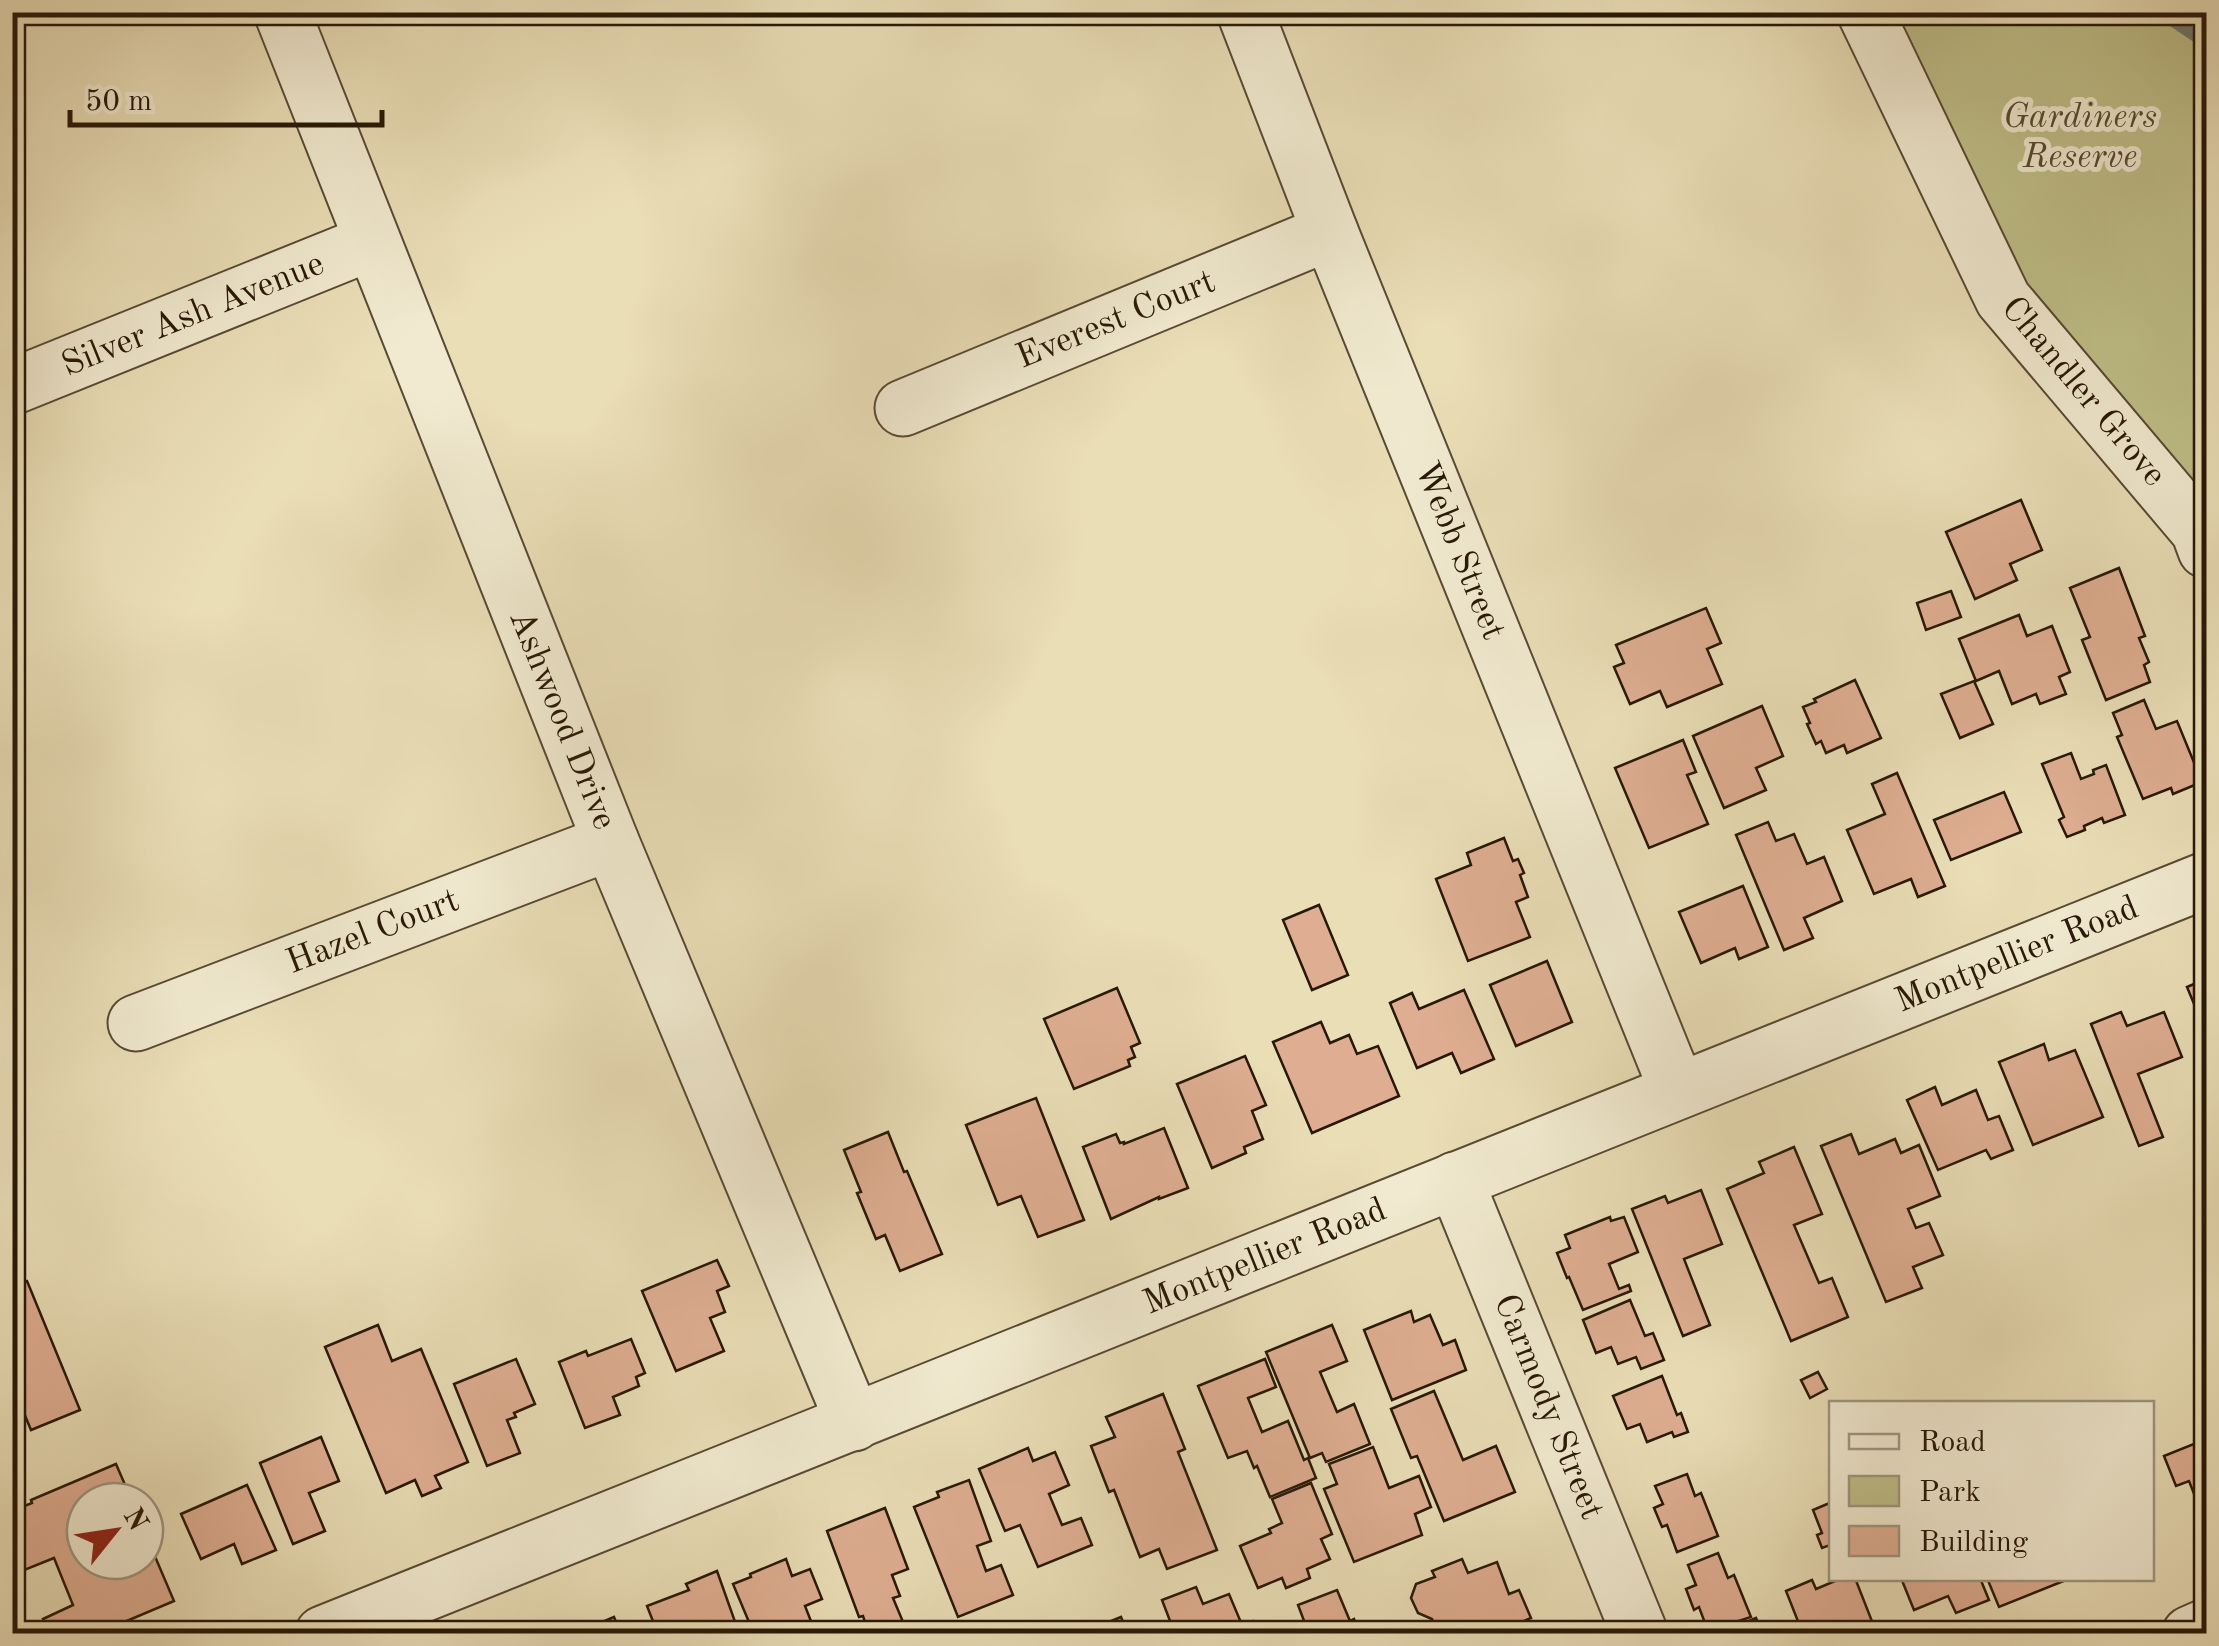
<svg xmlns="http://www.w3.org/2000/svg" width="2219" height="1646" viewBox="0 0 2219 1646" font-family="'Old Standard TT',serif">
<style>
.green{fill:#bfbf89;stroke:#746c48;stroke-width:2.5}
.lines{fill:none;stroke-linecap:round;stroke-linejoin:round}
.stream{stroke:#6e7972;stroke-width:12}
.building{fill:#dfae92;stroke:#281807;stroke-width:2.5}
.minor-casing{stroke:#584a33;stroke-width:59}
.minor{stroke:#f1ead0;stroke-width:55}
.labels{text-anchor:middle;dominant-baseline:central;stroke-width:10;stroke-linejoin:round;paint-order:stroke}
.park-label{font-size:35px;font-style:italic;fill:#554a2e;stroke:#f1ead0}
.street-label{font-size:35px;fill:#281807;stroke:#f1ead0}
</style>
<rect width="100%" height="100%" fill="#eadeb7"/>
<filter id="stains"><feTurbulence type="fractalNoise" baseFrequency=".002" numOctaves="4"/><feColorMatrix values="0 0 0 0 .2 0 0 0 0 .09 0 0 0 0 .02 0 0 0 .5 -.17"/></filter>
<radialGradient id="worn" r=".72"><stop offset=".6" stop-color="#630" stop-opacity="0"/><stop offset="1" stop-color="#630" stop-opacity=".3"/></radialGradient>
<!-- green -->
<path class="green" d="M1879,13H2206V509L2032,320Z"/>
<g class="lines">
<!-- stream -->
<path class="stream" d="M2160,12L2206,43"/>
</g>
<!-- building -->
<g class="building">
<path d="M2021,500L2042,550L2010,564L2017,580L1975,599L1946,532Z"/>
<path d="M2119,568L2145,636L2139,638L2149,662L2144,665L2150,682L2106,700L2082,640L2090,637L2070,588Z"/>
<path d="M1951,591L1961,617L1926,630L1917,603Z"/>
<path d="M1706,608L1721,643L1707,649L1722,684L1667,707L1660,691L1630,704L1614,667L1624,663L1616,645Z"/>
<path d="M2019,615L2027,636L2052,626L2070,672L2059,677L2066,694L2040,704L2036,694L2012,704L1999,671L1976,681L1959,639Z"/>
<path d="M1855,680L1881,738L1847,753L1844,745L1826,753L1821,741L1816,744L1807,724L1810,723L1803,707L1816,702L1814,699Z"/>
<path d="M1974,681L1993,724L1960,738L1941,694Z"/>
<path d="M2144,700L2156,729L2177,721L2202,782L2173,794L2171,788L2143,799L2117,737L2122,735L2113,713Z"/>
<path d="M1762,706L1783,756L1756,768L1766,790L1724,808L1693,736Z"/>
<path d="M1683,740L1696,772L1687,775L1708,824L1649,848L1615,768Z"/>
<path d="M2071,753L2081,779L2094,774L2093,770L2106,765L2125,815L2104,823L2102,818L2084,826L2085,830L2067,837L2059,820L2064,817L2042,764Z"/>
<path d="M1897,773L1945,886L1918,897L1911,879L1874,894L1847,830L1885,814L1872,784Z"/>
<path d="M2004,792L2021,832L1951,860L1934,820Z"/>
<path d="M1768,822L1776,841L1794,834L1807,864L1824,857L1842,901L1804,918L1813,938L1784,950L1736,835Z"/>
<path d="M1504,838L1513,861L1518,859L1524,873L1520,875L1528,897L1516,902L1530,937L1468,961L1436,879L1471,865L1467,853Z"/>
<path d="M1743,886L1768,947L1739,959L1735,948L1701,963L1679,912Z"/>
<path d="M1319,905L1348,975L1312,990L1283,920Z"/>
<path d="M1547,961L1572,1022L1516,1046L1490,985Z"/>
<path d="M2206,979V1033L2187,987Z"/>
<path d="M1117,988L1140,1043L1131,1047L1135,1057L1128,1060L1130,1066L1074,1089L1044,1019Z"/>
<path d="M1464,990L1494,1059L1461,1073L1452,1053L1417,1068L1390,1003L1412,993L1419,1009Z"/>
<path d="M2121,1012L2127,1026L2164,1012L2182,1057L2138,1074L2163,1137L2139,1146L2091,1024Z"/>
<path d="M1321,1022L1330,1043L1349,1035L1357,1054L1378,1046L1399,1096L1312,1133L1273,1042Z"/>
<path d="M2044,1044L2049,1060L2075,1050L2103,1117L2033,1145L1999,1062Z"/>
<path d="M1245,1056L1266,1105L1252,1111L1263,1139L1244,1147L1246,1153L1212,1168L1177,1084Z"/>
<path d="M1935,1087L1942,1105L1976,1090L1988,1120L1999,1116L2013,1150L1991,1159L1986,1150L1938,1170L1907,1100Z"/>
<path d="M1036,1098L1084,1220L1038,1237L1021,1196L998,1205L966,1125Z"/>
<path d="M1164,1128L1188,1188L1159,1199V1197L1111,1219L1083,1147L1116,1134L1120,1143L1124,1142V1144Z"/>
<path d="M888,1132L904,1172L907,1171L942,1254L900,1271L885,1235L876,1239L857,1193L861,1192L844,1150Z"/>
<path d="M1851,1134L1859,1154L1895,1139L1901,1153L1919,1145L1940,1196L1908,1209L1916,1228L1929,1223L1943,1255L1913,1267L1922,1288L1886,1302L1821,1146Z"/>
<path d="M1794,1147L1822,1214L1794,1225L1819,1283L1832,1278L1848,1317L1791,1341L1727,1189L1764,1173L1759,1162Z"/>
<path d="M1701,1190L1722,1244L1684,1259L1710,1325L1683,1336L1632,1209L1665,1196L1668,1203Z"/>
<path d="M1610,1217L1611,1221L1624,1217L1638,1252L1609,1264L1619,1289L1629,1285L1631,1291L1583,1310L1569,1277L1567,1278L1557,1253L1570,1248L1565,1235Z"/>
<path d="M717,1260L729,1286L717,1291L725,1312L710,1318L724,1351L676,1371L642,1291Z"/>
<path d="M27,1281L80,1410L31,1430L12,1384V1287Z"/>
<path d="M1630,1300L1645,1336L1653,1333L1664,1360L1641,1369L1636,1357L1618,1364L1611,1347L1596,1353L1583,1320Z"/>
<path d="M1411,1311L1414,1322L1430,1315L1443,1345L1455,1340L1466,1370L1392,1400L1364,1330Z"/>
<path d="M378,1325L392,1361L421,1349L468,1462L435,1476L441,1488L422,1496L415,1480L386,1493L325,1347Z"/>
<path d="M1332,1325L1347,1361L1320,1372L1337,1412L1354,1404L1370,1444L1326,1462L1322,1453L1310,1458L1266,1352Z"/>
<path d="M631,1339L645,1373L636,1377L639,1386L613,1397L620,1415L585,1428L559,1362L586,1351L588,1356Z"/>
<path d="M516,1359L535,1404L514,1413L516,1417L507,1420L520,1453L487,1466L454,1384Z"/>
<path d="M1265,1359L1276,1387L1248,1398L1262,1432L1288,1421L1304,1460L1308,1458L1316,1478L1270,1497L1257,1466L1254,1468L1247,1451L1228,1458L1198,1386Z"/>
<path d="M1818,1372L1827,1389L1810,1398L1801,1380Z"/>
<path d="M1662,1376L1677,1415L1681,1413L1688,1432L1674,1437L1672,1432L1647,1442L1640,1424L1627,1429L1613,1396Z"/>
<path d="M1434,1391L1463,1460L1496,1446L1515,1492L1444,1521L1417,1456L1411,1458L1391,1409Z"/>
<path d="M1163,1394L1185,1449L1178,1452L1217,1550L1167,1569L1159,1549L1140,1557L1114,1490L1109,1492L1091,1446L1115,1437L1106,1417Z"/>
<path d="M321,1437L339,1481L309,1493L325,1531L293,1544L260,1463Z"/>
<path d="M2206,1439V1507L2200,1509L2189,1481L2176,1486L2164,1456Z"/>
<path d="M1373,1447L1389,1488L1419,1476L1431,1507L1415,1514L1422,1535L1354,1562L1324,1489L1337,1484L1329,1464Z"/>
<path d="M1028,1448L1033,1461L1055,1452L1069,1485L1049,1494L1062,1525L1081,1518L1092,1545L1038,1567L1020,1525L1005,1531L979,1469Z"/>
<path d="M116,1464L132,1501H85V1561H145V1533L174,1601L96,1634H49L43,1619L73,1605L54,1558L12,1575V1511L32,1503L31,1500Z"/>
<path d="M1687,1474L1695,1496L1701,1493L1718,1536L1677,1552L1667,1525L1662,1527L1654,1508L1663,1504L1655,1486Z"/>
<path d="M969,1480L991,1541L977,1546L986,1571L1001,1565L1013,1595L958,1617L914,1507L939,1497L937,1492Z"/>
<path d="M1311,1483L1332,1534L1321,1539L1330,1559L1307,1569L1310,1578L1286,1588L1282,1578L1258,1588L1240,1546L1271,1533L1269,1529L1282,1523L1272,1499Z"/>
<path d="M247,1485L276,1550L242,1564L234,1544L201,1559L181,1514Z"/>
<path d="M1832,1502V1549L1830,1545L1822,1548L1817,1535L1822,1533L1813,1510Z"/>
<path d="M885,1508L908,1569L892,1575L900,1596L893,1598L906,1629L895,1634H869L863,1616L859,1617L827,1531Z"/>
<path d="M1718,1553L1728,1578L1734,1575L1751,1617L1708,1631L1699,1607L1694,1610L1686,1589L1696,1585L1688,1565Z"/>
<path d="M786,1559L792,1576L810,1569L822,1599L805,1606L816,1634H754L733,1584L751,1577L750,1574Z"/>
<path d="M1462,1559L1468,1573L1497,1562L1509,1594L1519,1590L1531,1618L1493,1634H1438L1432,1619L1418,1613L1411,1598L1416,1584L1435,1577L1432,1571Z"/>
<path d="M717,1571L739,1633L658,1634L647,1606L689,1590L686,1584Z"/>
<path d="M1842,1578H1855L1875,1629L1862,1634H1803L1786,1591L1812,1580L1816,1589Z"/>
<path d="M1901,1578H1980L1989,1600L1956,1613L1948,1596L1914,1610Z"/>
<path d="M1987,1578H2065L2066,1580L1999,1607Z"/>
<path d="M1196,1587L1203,1604L1229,1594L1242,1625L1253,1621L1258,1634H1175L1162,1600Z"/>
<path d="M1337,1590L1350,1621L1354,1619L1360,1633L1368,1630L1370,1634H1309L1298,1605Z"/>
<path d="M614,1617L621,1634H580L601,1625L600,1623Z"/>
<path d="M1121,1617L1128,1634H1090L1089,1630Z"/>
<path d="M1756,1618L1763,1634H1719Z"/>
</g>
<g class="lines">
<!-- minor casing -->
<g class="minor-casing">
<g id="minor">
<path d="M282,12L611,842L854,1423"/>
<path d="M1245,12L1330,232L1677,1089"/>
<path d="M1865,12L2003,299L2199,531L2206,550"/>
<path d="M12,387L372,242"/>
<path d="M903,408L1330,232"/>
<path d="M136,1023L611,842"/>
<path d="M1455,1180L1640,1634"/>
<path d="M323,1634C952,1384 1578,1128 2206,880"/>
<path d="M2190,1634L2206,1627"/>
</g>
</g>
<!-- minor -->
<use href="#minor" class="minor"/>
</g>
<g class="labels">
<!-- park labels -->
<g class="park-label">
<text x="2080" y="117">Gardiners<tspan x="2080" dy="40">Reserve</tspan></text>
</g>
<!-- street labels -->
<g class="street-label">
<text transform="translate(193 315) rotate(-22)">Silver Ash Avenue</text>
<text transform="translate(1116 320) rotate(-22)">Everest Court</text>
<text transform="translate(2083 392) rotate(50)">Chandler Grove</text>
<text transform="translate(1459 551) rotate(68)">Webb Street</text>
<text transform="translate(562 720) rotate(68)">Ashwood Drive</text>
<text transform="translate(373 932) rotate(-21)">Hazel Court</text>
<text transform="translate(2017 955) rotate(-22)">Montpellier Road</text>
<text transform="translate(1265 1257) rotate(-22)">Montpellier Road</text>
<text transform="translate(1548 1407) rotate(68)">Carmody Street</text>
</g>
</g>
<!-- margin -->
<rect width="2219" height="1646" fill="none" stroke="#eadeb7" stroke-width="50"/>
<rect x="15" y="15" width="2189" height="1616" fill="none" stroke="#281807" stroke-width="5"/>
<rect x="25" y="25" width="2169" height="1596" fill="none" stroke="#281807" stroke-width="2.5"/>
<!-- legend -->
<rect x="1829" y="1401" width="325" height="180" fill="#f1ead0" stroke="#a19680" stroke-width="2.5"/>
<rect x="1849" y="1434" width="50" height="15" fill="#f1ead0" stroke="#a19680" stroke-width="2.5"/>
<text x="1919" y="1451" font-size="30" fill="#281807">Road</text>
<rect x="1849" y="1476" width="50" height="30" fill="#bfbf89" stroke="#a19680" stroke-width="2.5"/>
<text x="1919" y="1501" font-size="30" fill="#281807">Park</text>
<rect x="1849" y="1526" width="50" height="30" fill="#dfae92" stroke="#a19680" stroke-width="2.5"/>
<text x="1919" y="1551" font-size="30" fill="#281807">Building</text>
<!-- north arrow -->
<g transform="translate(115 1531) rotate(60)"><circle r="48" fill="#f1ead0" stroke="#a19680" stroke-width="2.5"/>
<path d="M0-8L18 38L0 25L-18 38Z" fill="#8f2418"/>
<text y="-15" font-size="28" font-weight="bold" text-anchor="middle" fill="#281807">N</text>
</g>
<!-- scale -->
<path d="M70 110v15h312v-15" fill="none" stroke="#281807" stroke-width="5"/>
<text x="85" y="110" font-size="30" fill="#281807" stroke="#f1ead0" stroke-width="8" paint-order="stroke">50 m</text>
<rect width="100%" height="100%" filter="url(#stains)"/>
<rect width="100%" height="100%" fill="url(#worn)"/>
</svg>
